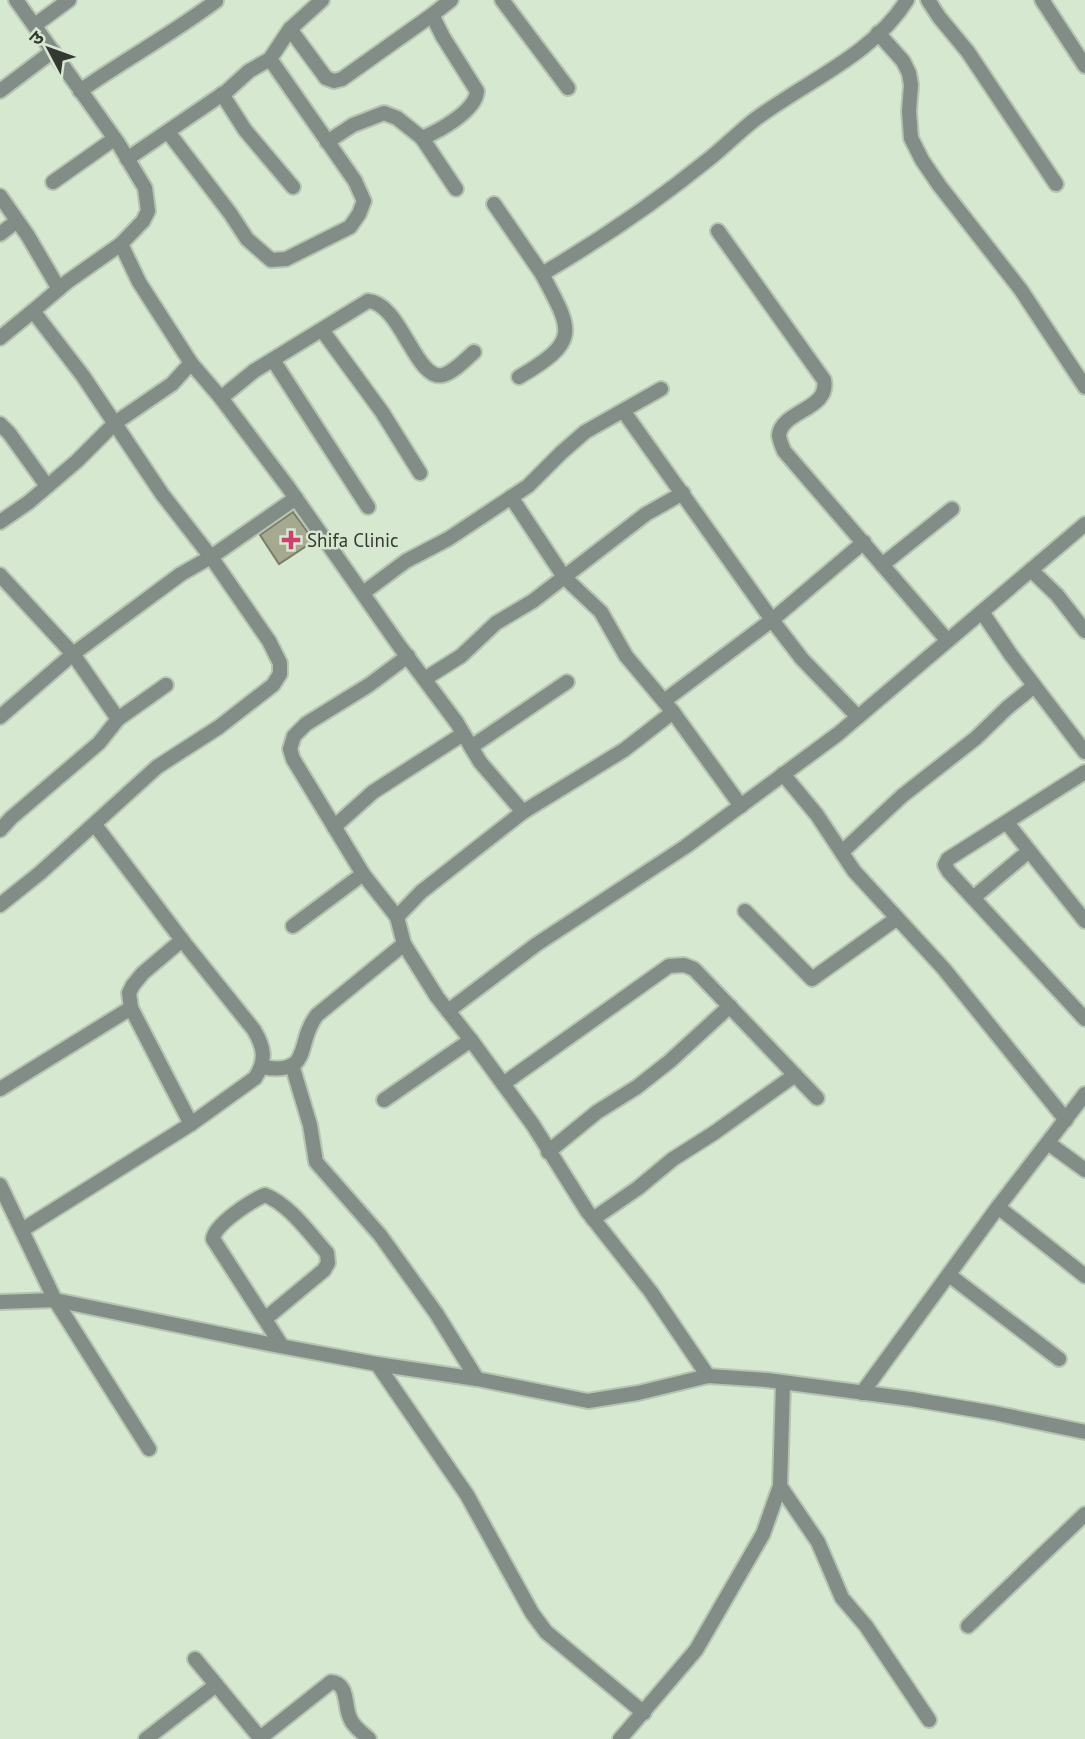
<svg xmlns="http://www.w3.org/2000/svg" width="1085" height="1739" viewBox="0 0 1085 1739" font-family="'PT Sans','Noto Sans Devanagari',sans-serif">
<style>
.building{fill:#a6a890;stroke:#7c7e66;stroke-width:2}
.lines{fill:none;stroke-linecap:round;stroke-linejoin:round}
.minor-casing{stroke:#b6c5b1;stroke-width:18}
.tertiary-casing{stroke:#b6c5b1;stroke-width:18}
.minor{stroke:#828d87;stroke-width:14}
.tertiary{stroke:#828d87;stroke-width:14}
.poi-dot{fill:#cd4070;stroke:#d7e8d1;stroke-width:2.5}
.labels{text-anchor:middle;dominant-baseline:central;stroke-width:5;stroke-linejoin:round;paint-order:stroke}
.poi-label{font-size:19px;fill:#333931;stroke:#d7e8d1;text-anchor:start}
</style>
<rect width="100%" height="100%" fill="#d7e8d1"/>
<!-- building -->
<path class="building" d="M293,512L314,541L279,564L260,535Z"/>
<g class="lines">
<!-- minor casing -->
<g class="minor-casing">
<g id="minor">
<path d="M16,0L118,143L145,188L148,211L143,221L121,244L139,282L191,363L221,398L288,487L398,644L457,723L480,762L523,812L421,892L397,917L404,944L437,997L471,1040L533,1125L587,1211L651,1292L708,1376"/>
<path d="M502,0L568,88"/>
<path d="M928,0L939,17L968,52L1056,184"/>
<path d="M1042,0L1085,66"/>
<path d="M35,25L69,0"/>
<path d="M290,29L326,78L334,81L342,79L432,15"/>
<path d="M878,33L903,61L909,73L911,85L909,111L911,138L922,160L939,185L1021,290L1085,387"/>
<path d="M0,91L53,51"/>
<path d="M80,91C124,60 172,34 216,1"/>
<path d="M222,94L245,130L293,187"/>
<path d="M168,132L230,213L247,239L271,260L286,259L350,227L359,214L364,201L355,181L270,59"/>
<path d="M422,138L456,189"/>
<path d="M327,142L353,125L384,113L397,118L422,138C439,131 476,111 477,91L443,37L432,15L451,0"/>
<path d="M127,159L227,91L249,71L270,59L290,29L322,0"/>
<path d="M53,182L114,139"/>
<path d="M0,196L28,236L59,289"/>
<path d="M494,204L542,274"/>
<path d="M718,231L824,380C830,410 782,410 779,435C779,439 782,446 784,451L947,640"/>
<path d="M0,234L17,221"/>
<path d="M322,330L382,412L420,473"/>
<path d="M0,338L33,311"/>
<path d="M273,360L368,507"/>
<path d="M519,377C580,341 573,332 542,274C600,240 656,202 709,159C724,147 738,133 753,121C804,82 872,56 907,0"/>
<path d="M221,398L254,371L368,301C401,303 416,382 443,375C454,372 465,360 474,352"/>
<path d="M624,412L772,620L664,701"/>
<path d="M0,424L9,433L47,486"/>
<path d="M511,497L564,577L601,612L626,656L673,712L741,806"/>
<path d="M0,522L29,502L77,461L115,423L172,384L191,363"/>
<path d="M882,565L952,509"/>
<path d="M1031,570L1057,595L1085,631"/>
<path d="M0,575L73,654L118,719L99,743L11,818L0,830"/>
<path d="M363,593L406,561L448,539L528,486L561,453L585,432L661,389"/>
<path d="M982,612L1011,655L1085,752"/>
<path d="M426,678L461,656L496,623L533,601L646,514L683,493"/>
<path d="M0,717L73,654L108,628L181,574L211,557L296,498"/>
<path d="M858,717L802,659L772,620L864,542"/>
<path d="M118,719L166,685"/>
<path d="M471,747L567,682"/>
<path d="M1085,772L948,859L945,865L949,872L1085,1019"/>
<path d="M783,774L817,815L854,871L944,969L1066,1120"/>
<path d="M523,812L624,750L673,712"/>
<path d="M1007,823L1085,921"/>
<path d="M334,827L373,792L463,734"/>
<path d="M842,852L902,796L976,738L1007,708L1034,686"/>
<path d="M973,898L1029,851"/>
<path d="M0,905L40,873L157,767L219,727L273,685L280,674V663L269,641L211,557L162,494L83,376L33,311L67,282L121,244"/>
<path d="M745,911L812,979L896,919"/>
<path d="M397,917L363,874L293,759L290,749L294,736L306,724L369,685L408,656"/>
<path d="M293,926L363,874"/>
<path d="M182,940L143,973L133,985L129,993L131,1008L191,1124"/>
<path d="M448,1011L537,944L685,847L838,734L1085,524"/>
<path d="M292,1065L310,1125L316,1162L380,1235L436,1313L477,1379"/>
<path d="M262,1067C314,1076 295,1043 317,1015L404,944"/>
<path d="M503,1084L669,966L684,965L694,969L817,1098"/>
<path d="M0,1089L131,1008"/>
<path d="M384,1100L471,1040"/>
<path d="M1048,1143L1085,1170"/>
<path d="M548,1152L597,1112L637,1087L670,1061L730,1006"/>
<path d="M0,1185L55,1300L149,1449"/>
<path d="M998,1207L1085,1276"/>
<path d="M593,1219L638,1188L673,1159L714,1133L795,1075"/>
<path d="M22,1230L191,1124L255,1078C267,1060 264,1047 254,1030L182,940L95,825"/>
<path d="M949,1275L1059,1359"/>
<path d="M265,1319L324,1270L328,1263L327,1253C309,1233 290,1205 265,1195C251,1201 215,1224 213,1239L282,1346"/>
<path d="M377,1364L467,1495L532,1613L546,1632L644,1713"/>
<path d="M862,1393L998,1207L1085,1094"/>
<path d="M780,1486L818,1542L842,1598L866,1626L929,1720"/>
<path d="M968,1626L1085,1514"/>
<path d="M195,1659L260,1738"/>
<path d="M146,1739L216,1685"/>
<path d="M259,1739L331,1682C349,1683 344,1706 350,1718C353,1727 363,1733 369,1739"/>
<path d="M620,1739L696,1650L763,1534L780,1486L783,1384"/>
</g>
</g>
<!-- tertiary casing -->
<g class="tertiary-casing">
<path id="tertiary" d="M0,1302L55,1300L269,1344L377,1364L477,1379L588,1401L638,1393L708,1376L767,1380L911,1399L994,1413L1085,1432"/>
</g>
<!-- minor -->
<use href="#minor" class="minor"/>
<!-- tertiary -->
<use href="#tertiary" class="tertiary"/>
</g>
<!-- markers -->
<path class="poi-dot" d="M287.5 529.5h7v7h7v7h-7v7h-7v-7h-7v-7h7z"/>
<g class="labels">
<!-- poi labels -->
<g class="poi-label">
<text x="307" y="540">Shifa Clinic</text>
</g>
</g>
<!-- north arrow -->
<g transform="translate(49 49) rotate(311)" stroke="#d7e8d1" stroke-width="5" paint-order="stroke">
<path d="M0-5L12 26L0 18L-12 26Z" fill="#333931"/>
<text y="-10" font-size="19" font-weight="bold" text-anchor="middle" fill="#333931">उ</text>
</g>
</svg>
